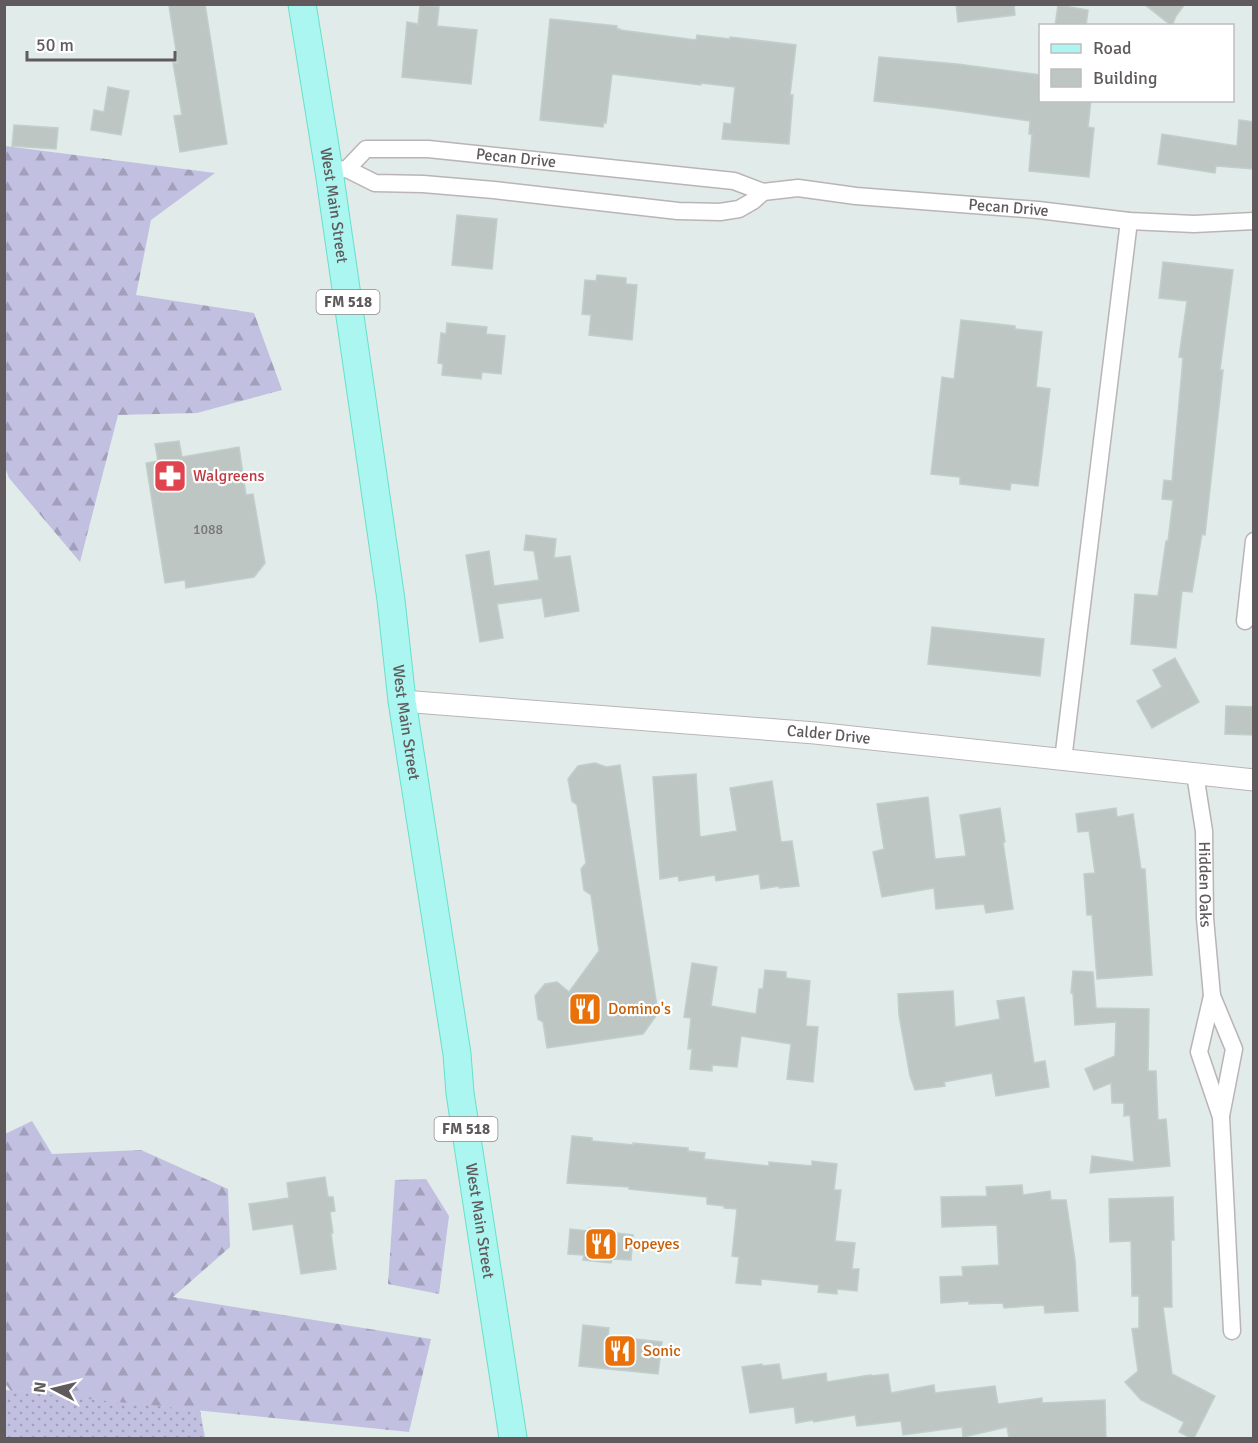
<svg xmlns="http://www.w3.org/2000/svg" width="1258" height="1443" viewBox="0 0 1258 1443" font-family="Signika,sans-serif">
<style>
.grass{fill:url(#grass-dots)}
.forest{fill:url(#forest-firs)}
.building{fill:#bec6c4;stroke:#c0cfcb;stroke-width:1.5}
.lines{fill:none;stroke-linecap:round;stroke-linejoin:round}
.minor-casing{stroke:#bab4b6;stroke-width:19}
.tertiary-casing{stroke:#bab4b6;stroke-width:23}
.primary-casing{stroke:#64e1c9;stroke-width:29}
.minor{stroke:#fff;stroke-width:16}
.tertiary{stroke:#fff;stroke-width:21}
.primary{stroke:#abf6f0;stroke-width:27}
.labels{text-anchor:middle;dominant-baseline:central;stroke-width:4.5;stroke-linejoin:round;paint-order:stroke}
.number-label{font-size:14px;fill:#787576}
.shield{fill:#fff;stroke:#908c8d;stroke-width:1.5}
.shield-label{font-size:15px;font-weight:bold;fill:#605a5c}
.street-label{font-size:16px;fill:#605a5c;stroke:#fff}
.health-label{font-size:16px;fill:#be3a42;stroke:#fff;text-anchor:start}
.food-label{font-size:16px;fill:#c56008;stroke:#fff;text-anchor:start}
</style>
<defs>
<pattern id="grass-dots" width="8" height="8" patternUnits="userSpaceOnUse" patternTransform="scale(1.5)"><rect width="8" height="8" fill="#c2c0e0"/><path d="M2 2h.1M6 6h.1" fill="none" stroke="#a19fb9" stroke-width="1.8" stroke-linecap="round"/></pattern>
<pattern id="forest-firs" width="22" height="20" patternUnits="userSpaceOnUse" patternTransform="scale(1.5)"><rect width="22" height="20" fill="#c2c0e0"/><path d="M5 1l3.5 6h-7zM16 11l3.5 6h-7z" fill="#a19fb9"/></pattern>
</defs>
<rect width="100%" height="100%" fill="#e1ebe9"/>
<!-- grass -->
<path class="grass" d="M5,1390L200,1410L205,1438H5Z"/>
<!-- forest -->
<g class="forest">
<path d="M5,146L215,173L151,220L136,295L254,313L282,390L197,413L118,415L80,562L9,478L5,467Z"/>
<path d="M32,1121L52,1154L141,1150L228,1189L230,1247L173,1297L431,1339L409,1432L11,1391L4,1382L5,1134Z"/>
<path d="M426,1179L449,1216L439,1294L388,1284L395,1180Z"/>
</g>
<!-- building -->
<g class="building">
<path d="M180,4H205L227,144L180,152L174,116L182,115L173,63H178L169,6Z"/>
<path d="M956,4H1014L1015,15L958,22Z"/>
<path d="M1144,4H1185L1176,16L1172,26Z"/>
<path d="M420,5L439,7L437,26L477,30L471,84L402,77L407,22L418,24Z"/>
<path d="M1058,5L1088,10L1086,26H1055Z"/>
<path d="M550,19L617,26V29H620V30L696,40L697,35L730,39V37L796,45L790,95H793L789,144L722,139L724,123L731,124L735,87L701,83V85L612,74L606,123L604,122L603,127L540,120Z"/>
<path d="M879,57L957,64L1041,75V100H1091L1088,127L1094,128L1089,177L1029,171L1032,134H1029L1030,121L937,108L874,101Z"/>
<path d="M108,87L129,91L121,135L91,130L94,110L104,112Z"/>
<path d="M1239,120L1254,122V169L1216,166L1215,173L1158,164L1162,134L1237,146Z"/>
<path d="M14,125L58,128L56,149L12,146Z"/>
<path d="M457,215L497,219L492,269L452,265Z"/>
<path d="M1163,262L1233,270L1220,370H1223L1205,535L1202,534L1192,592L1182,591L1176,648L1131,644L1135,594L1158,596L1166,541H1168L1173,500L1162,499L1164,480L1172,481L1183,358L1179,357L1187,301L1159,298Z"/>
<path d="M597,275L626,278V284L637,285L632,340L589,335L591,315L582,314L585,280L596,281Z"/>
<path d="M961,320L1015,326V329L1042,332L1036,387L1050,389L1038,486L1011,483L1010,490L960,484V477L931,474L942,377L954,379Z"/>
<path d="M447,323L487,327L486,334L505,336L501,374L482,372L481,379L442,375L443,364L438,363L441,333L446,334Z"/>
<path d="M179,441L182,457L239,447L246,495L253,494L265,563L254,577L186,588L185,580L165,583L146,463L158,461L155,444Z"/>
<path d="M526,535L556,539L554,558L570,556L579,611L545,617L542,598L497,604L503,638L480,642L466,555L489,551L494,586L539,580L534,551L524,550Z"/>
<path d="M932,627L1044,639L1040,676L928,664Z"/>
<path d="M1175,658L1199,702L1152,728L1137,701L1162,687L1153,670Z"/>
<path d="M1226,706L1254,707V735L1225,734Z"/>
<path d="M595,763L606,767L620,765L658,1013L643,1034L547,1048L543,1022L538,1019L535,996L545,984L557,982L569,992L599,951L591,895L584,890L581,869L586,863L577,805L572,801L568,779L578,766Z"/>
<path d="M696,774L700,837L737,831L730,788L772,781L781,842L792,841L799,886L779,888V886L761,889L759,874L716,881L715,875L679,881L678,876L660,879L653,777Z"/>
<path d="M928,797L935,859L966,856L960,815L1000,808L1005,842H1003L1013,909L986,913L984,904L936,909L934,888L882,897L873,852L884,849L877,804Z"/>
<path d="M1116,808L1117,817L1133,814L1141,869H1145L1152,975L1097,979L1092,915H1087L1084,874L1095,873L1089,831L1078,832L1076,814Z"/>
<path d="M692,963L717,967L711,1006L756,1014L759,989H763L765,970L786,972V978L810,981L806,1026L818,1027L813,1082L787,1079L791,1044L741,1036L737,1067L712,1065V1071L690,1069L692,1049H688L691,1018L684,1017Z"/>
<path d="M1073,971L1093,972L1096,1008L1149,1009L1148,1071H1156L1158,1120L1166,1119L1170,1166L1090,1173L1092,1156L1134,1162L1130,1115L1124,1116V1103H1112L1111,1083L1094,1090L1085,1069L1115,1056L1116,1022L1075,1025L1073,993H1071Z"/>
<path d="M953,991L955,1027L1000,1019L997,1001L1024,997L1034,1063L1045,1061L1049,1087L996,1096L992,1073L944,1082L945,1086L915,1090L910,1076L899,1015L898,994Z"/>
<path d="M572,1136L592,1138V1141L634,1145L633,1143L688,1148V1151L705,1153L704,1159L769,1166V1162L812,1166V1161L837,1164L834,1190H841L835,1241L855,1243L852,1269H859L857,1291L837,1289V1294L818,1292L819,1285L761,1279V1285L736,1283L739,1257L732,1256L737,1209L724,1208V1206L707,1204V1197L629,1189V1187L567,1183Z"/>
<path d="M325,1177L328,1197H333L335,1211L330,1212L333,1233H331L336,1269L301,1274L293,1224L253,1230L249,1204L289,1198L287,1183Z"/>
<path d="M1022,1185L1023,1195L1050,1191L1051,1200H1066L1075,1260L1078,1311L1045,1313L1044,1305L1004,1308L1003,1303L969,1304V1301L941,1303L940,1277L963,1276L962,1267L999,1265L997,1225L942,1227L941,1197L987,1196L986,1187Z"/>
<path d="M1173,1197L1174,1240H1171L1172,1307H1163L1172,1374L1215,1396L1194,1438H1191L1179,1432L1184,1422L1141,1400L1125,1382L1138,1371L1132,1329L1139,1328V1296H1132L1131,1241L1110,1242L1109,1199Z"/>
<path d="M589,1228L608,1230V1232L633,1235L631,1260L612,1259L611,1263L583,1260L584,1255L568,1254L570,1229L589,1231Z"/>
<path d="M583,1325L609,1328L608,1336L662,1342L658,1374L579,1366Z"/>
<path d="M762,1364V1366L779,1364L782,1380L826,1373L827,1382L871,1375V1376L888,1374L891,1393L934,1385L935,1393L995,1386L998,1404L1042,1398V1403L1105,1400L1106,1438H1009L1007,1427L963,1437L962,1427L903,1435L901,1421L857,1426L855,1415L814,1422L813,1420L796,1423L794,1407L750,1413L742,1367Z"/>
</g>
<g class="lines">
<!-- minor casing -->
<g class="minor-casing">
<g id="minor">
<path id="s1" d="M347,169L366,149H428L734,181L763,192L798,188L856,196L1038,210L1129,221L1194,224L1254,221"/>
<path d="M337,170L347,169L375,183L423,184L494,190L678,211L720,212L739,209L753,201L763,192"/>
<path d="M1245,621L1254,541"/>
<path d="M1063,760L1129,221"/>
<path id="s2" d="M1195,774L1204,831L1205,918L1212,996L1199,1052L1221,1117L1232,1331"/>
<path d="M1212,996L1234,1049L1221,1116"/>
</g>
</g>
<!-- tertiary casing -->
<g class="tertiary-casing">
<g id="tertiary">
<path id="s3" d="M402,701L815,733L1254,780"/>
</g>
</g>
<!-- primary casing -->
<g class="primary-casing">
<g id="primary">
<path id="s4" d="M302,4L329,171L391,600L402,701L457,1054L460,1093L513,1438"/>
</g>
</g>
<!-- minor -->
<use href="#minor" class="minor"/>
<!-- tertiary -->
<use href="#tertiary" class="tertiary"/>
<!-- primary -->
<use href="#primary" class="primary"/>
</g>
<!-- icons -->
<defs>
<g id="pharmacy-square" transform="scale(1.725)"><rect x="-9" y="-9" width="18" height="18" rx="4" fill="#e0444e" stroke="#fff"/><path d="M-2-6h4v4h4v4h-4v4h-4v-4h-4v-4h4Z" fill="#fff"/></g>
<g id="restaurant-square" transform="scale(1.725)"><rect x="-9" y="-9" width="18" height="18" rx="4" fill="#e8710a" stroke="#fff"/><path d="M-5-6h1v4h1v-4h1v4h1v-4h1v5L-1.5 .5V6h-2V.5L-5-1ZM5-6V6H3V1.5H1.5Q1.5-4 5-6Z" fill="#fff"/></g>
</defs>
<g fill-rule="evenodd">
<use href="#pharmacy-square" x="170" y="476"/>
<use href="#restaurant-square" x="585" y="1009"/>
<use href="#restaurant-square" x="601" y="1244"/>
<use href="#restaurant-square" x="620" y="1351"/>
</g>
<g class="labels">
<!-- number labels -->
<g class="number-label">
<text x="208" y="529">1088</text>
</g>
<!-- shield labels -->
<g class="shield">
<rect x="316.5" y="290" width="63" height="24" rx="4.5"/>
<rect x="434.5" y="1117" width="63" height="24" rx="4.5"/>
</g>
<g class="shield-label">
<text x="348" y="302">FM 518</text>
<text x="466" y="1129">FM 518</text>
</g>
<!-- street labels -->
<g class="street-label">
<text stroke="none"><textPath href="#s1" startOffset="178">Pecan Drive</textPath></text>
<text stroke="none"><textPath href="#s4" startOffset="204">West Main Street</textPath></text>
<text stroke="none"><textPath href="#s1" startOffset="675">Pecan Drive</textPath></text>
<text stroke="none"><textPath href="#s4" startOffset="726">West Main Street</textPath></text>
<text stroke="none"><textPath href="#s3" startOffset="428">Calder Drive</textPath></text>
<text stroke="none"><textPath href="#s2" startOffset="111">Hidden Oaks</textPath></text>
<text stroke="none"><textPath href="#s4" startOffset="1230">West Main Street</textPath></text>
</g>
<!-- health labels -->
<g class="health-label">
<text x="193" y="476">Walgreens</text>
</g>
<!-- food labels -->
<g class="food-label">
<text x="608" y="1009">Domino's</text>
<text x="624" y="1244">Popeyes</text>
<text x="643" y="1351">Sonic</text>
</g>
</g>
<!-- border -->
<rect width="1258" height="1443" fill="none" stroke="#605a5c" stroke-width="12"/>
<!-- legend -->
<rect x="1039" y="24" width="195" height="78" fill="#ffffff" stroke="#bfbdbe" stroke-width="1.5"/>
<rect x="1051" y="44" width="30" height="9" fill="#abf6f0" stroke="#bfbdbe" stroke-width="1.5"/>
<text x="1093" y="54" font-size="18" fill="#605a5c">Road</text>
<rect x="1051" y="69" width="30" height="18" fill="#bec6c4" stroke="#bfbdbe" stroke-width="1.5"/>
<text x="1093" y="84" font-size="18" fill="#605a5c">Building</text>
<!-- north arrow -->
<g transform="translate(54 1389) rotate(277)" stroke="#ffffff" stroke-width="4.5" paint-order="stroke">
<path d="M0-4.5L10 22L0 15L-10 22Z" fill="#605a5c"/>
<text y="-9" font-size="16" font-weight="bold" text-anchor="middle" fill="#605a5c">N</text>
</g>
<!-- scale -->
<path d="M27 51v9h148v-9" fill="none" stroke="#605a5c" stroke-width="3"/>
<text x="36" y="51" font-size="18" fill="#605a5c" stroke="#ffffff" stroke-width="4.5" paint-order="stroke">50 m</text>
</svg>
